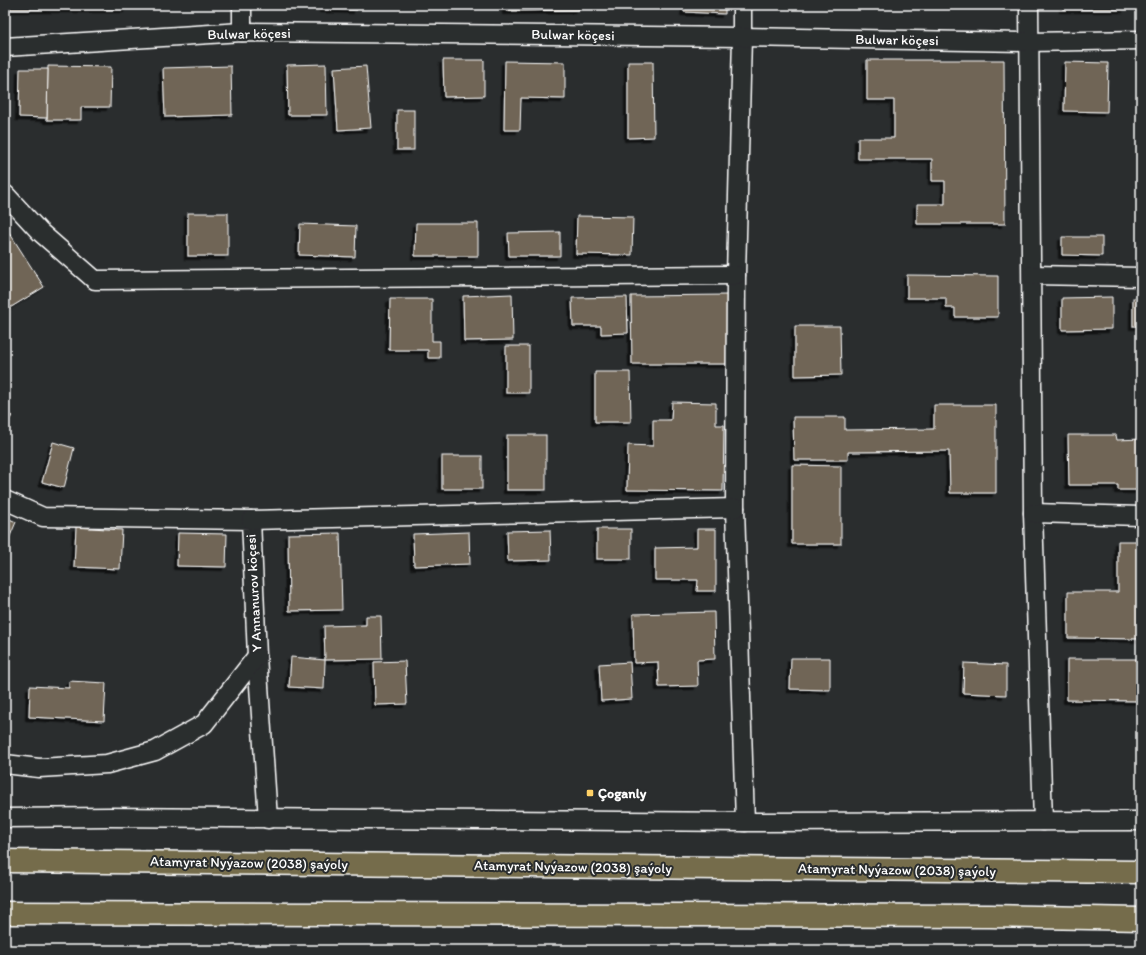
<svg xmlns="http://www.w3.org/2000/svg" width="1146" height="955" viewBox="0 0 1146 955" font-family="Itim,sans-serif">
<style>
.building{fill:#6f6556;stroke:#fff;filter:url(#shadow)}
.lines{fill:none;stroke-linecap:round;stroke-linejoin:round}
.street-casing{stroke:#fff;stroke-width:21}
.primary-casing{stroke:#fff;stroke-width:25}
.street{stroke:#2a2d2e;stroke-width:18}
.primary{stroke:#746c4b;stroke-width:22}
.poi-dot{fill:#ffd166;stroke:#2a2d2e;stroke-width:1.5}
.labels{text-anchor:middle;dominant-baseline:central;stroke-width:4;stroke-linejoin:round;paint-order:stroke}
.street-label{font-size:14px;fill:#fff;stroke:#2a2d2e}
.poi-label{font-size:14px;font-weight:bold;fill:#fff;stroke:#2a2d2e;text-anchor:start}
</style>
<defs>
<filter id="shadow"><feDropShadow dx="-3.5" dy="3.5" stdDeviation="0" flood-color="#0009"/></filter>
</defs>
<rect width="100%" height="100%" fill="#2a2d2e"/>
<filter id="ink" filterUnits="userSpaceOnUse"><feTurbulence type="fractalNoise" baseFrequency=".025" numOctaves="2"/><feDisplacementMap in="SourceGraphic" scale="8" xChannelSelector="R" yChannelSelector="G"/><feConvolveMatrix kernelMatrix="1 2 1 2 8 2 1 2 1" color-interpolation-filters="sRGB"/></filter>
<g filter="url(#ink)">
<!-- building -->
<g class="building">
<rect x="5" y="5" width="122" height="4"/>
<path d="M323,5H357V10L323,9Z"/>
<path d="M506,5H578L579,10L506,11Z"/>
<path d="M685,5H725V14L684,12Z"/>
<rect x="1063" y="5" width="63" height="4"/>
<path d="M443,60H484V96L444,97Z"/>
<path d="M867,60H1004L1005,224H917V204H945V181H932V159H858V138H894V100H867Z"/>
<path d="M505,61L565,62V99L521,98L520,130H504Z"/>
<path d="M628,62H653L654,137L628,138Z"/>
<path d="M1065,62L1108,63L1107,112L1064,111Z"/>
<path d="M326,64L327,115H288L287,65Z"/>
<path d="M48,66L111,67L110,107H81V120H47Z"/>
<path d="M231,66L232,115L165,117L163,68Z"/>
<path d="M366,66L371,128L338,130L334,68Z"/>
<path d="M20,69H48L47,118L19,117Z"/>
<rect x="397" y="110" width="17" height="40"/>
<rect x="188" y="213" width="40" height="43"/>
<path d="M577,216L633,217L632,255L576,254Z"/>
<path d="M416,223H478V256H415Z"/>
<path d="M300,224L356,226L355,257L299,255Z"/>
<path d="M7,229L44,287L8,309L5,305V231Z"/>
<path d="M560,232V256H509L508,233Z"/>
<path d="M1062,237H1102V256L1062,255Z"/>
<path d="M907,275L998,276V317H955V308H946V298H907Z"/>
<path d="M512,294L513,340L464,341L463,296Z"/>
<path d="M728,295V364H632L631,296Z"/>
<path d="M627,297L628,333L601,334V326H573L572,298Z"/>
<path d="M1112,297V329L1062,330V298Z"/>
<rect x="1133" y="298" width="8" height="28"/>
<path d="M390,299H432V341H440V358H428V350H389Z"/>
<path d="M795,326H840L841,375L795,376Z"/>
<rect x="506" y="346" width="23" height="47"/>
<path d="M595,372H630L631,422H595Z"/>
<path d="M672,402L716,403V425H724L723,491L627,490L628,445L653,446V420H671Z"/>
<path d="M934,405H996V493H950L949,451L848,452V460H794L793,417H845V430L934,429Z"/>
<path d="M5,411L12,416L5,426Z"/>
<rect x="507" y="435" width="39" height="55"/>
<path d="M1068,435H1116L1117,440L1141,439V486H1138V490H1118V485H1069Z"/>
<path d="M53,442L74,448L64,488L42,482Z"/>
<rect x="442" y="456" width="40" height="33"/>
<path d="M792,465L841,466V544H792Z"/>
<path d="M5,517L16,522L5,548Z"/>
<path d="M76,527L122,530L120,569L74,567Z"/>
<rect x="597" y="529" width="34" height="30"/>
<path d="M697,529H716V591H697L698,580H655V548L697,547Z"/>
<path d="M550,530L551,560L508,561L507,531Z"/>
<path d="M469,532L470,564L414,566L413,534Z"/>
<path d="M178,533L227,534L226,567L177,566Z"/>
<path d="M340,533L342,610L289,611L288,534Z"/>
<path d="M1118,541H1141V639L1068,638V592H1118Z"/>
<path d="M714,612L715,659L697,660L698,686L659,687L658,662L634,663L633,614Z"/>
<path d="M366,616H381L382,659L325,660L324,626L366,625Z"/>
<path d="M291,657L325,660L324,689L289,687Z"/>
<path d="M791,658H830V690L790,689Z"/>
<path d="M1067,659H1141V701L1067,700Z"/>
<path d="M405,661L407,704L375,705L374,662Z"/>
<path d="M630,662L632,699L601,701L599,664Z"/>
<path d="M964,663L1006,665V695L963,693Z"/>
<path d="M69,681L106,683L104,721L29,717L30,686L69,688Z"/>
</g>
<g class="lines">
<!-- street casing -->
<g class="street-casing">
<g id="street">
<path d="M742,5V37L736,275L735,508L745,822"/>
<path d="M1029,5L1033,513L1043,821"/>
<path d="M242,32V5"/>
<path d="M5,47L242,32L742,37L1029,42L1141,40"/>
<path d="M5,194L40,232L95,280L736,275"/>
<path d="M1032,275L1141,277"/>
<path d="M5,500L43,517L251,520L257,656L268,819"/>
<path d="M1033,513L1141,516"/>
<path d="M251,520L735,508"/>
<path d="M5,764L39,768L107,764L155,751L204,724L257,656"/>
<path d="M5,818L109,817L745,822L1141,821"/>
</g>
</g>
<!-- primary casing -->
<g class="primary-casing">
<g id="primary">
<path d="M5,861L1141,872"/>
<path d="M5,913L991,916L1141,919"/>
</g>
</g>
<!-- street -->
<use href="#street" class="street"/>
<!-- primary -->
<use href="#primary" class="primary"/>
</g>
</g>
<!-- markers -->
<rect class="poi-dot" x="586" y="789" width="8" height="8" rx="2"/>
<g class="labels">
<!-- street labels -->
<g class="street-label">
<text transform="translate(249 34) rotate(-1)">Bulwar köçesi</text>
<text transform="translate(573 35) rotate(1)">Bulwar köçesi</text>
<text transform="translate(897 40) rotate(1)">Bulwar köçesi</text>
<text transform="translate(254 593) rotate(-93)">Y Annanurov köçesi</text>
<text transform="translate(249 863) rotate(1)">Atamyrat Nyýazow (2038) şaýoly</text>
<text transform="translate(573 867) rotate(1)">Atamyrat Nyýazow (2038) şaýoly</text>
<text transform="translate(897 870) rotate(1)">Atamyrat Nyýazow (2038) şaýoly</text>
</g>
<!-- poi labels -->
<g class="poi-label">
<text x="598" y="793">Çoganly</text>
</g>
</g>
<!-- margin -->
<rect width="1146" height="955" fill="none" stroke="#2a2d2e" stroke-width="20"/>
<rect x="10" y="10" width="1126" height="935" fill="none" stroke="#fff" stroke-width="1.5" filter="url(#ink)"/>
</svg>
